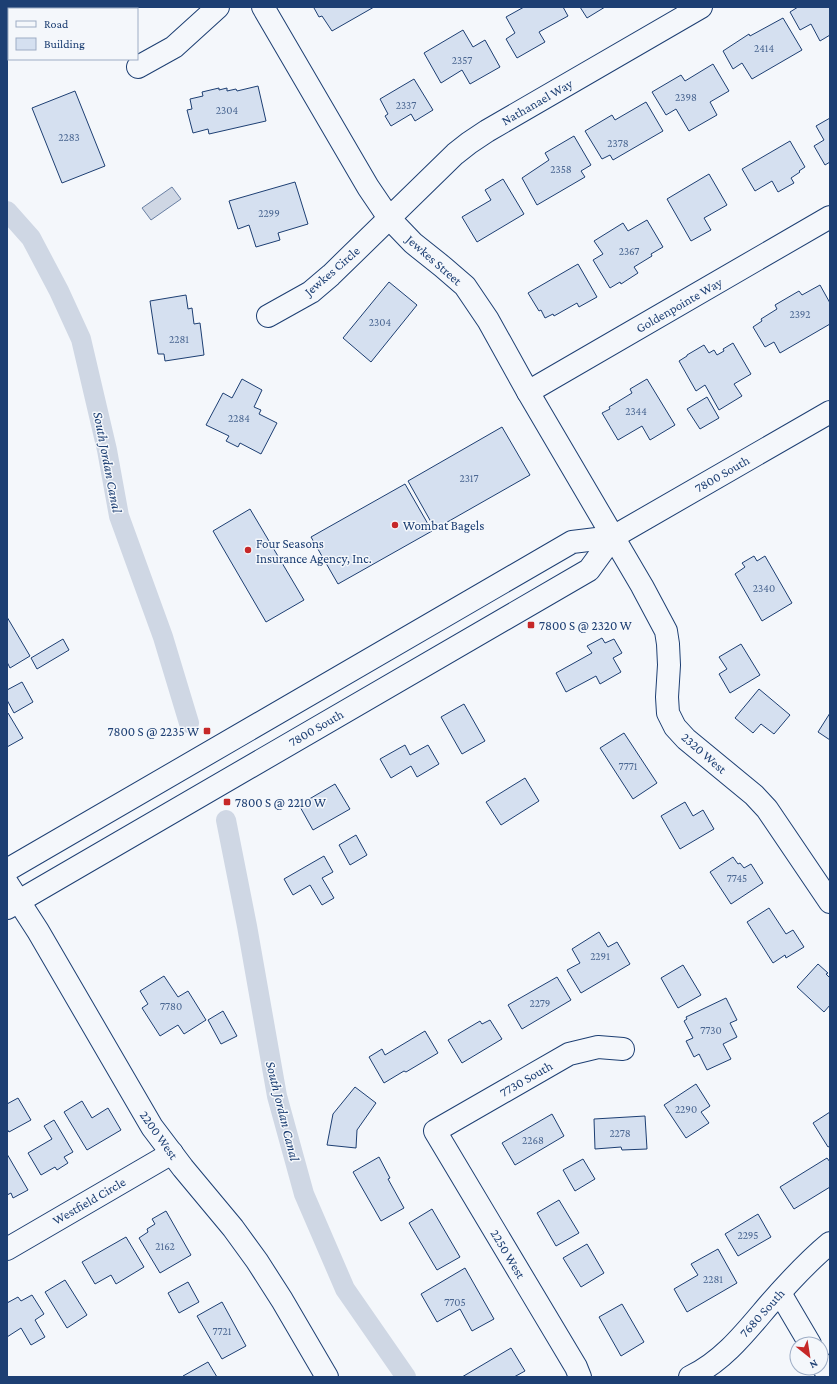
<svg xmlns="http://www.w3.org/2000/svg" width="837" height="1384" viewBox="0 0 837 1384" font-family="'Crimson Pro',serif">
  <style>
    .water { fill: #cfd7e4; stroke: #687fa3 }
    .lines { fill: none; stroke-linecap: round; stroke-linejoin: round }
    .canal { stroke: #cfd7e4; stroke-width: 20 }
    .building { fill: #d5e0f0; stroke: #1d3f73 }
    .minor-casing { stroke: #1d3f73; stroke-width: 24 }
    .major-casing { stroke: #1d3f73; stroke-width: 24 }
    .minor { stroke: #f4f7fb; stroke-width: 22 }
    .major { stroke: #f4f7fb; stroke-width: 22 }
    .poi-dot { fill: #c62828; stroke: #f4f7fb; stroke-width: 1.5 }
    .labels { text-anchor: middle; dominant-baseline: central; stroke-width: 3; stroke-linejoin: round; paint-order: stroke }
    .number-label { font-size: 11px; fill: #4b6792 }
    .street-label { font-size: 13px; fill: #1d3f73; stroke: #f4f7fb }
    .poi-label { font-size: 13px; fill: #1d3f73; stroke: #f4f7fb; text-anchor: start }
    .water-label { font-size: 14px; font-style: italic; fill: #1d3f73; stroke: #f4f7fb }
  </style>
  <rect width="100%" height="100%" fill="#f4f7fb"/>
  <polygon class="water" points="172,187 181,199 151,220 142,208"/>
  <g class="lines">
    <g class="canal">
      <polyline points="7,211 31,238 59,291 81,339 107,450 119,516 163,637 189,723"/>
      <polyline points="226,820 247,926 277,1096 304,1194 345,1289 406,1377"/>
    </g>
  </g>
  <g class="building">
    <polygon points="315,7 374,7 332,31 322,16 319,17 314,8"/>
    <polygon points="524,7 563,7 568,16 539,32 545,42 517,58 506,39 515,33 506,17"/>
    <polygon points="580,7 605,7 587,18"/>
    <polygon points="798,7 830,7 830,35 820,41 811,24 800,30 790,12"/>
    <polygon points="783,18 802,50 752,79 742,63 733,69 723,51 749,34 750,36"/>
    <polygon points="463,30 473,47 485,40 500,67 470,84 462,70 441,83 424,53"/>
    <polygon points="713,64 729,91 710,102 717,115 689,131 676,109 666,115 652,92 681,75 685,81"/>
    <polygon points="414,79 433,110 415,121 411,114 391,126 385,116 388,114 380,99"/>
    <polygon points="258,86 266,121 209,134 208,129 193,133 187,110 192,109 190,99 203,96 202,92 219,88 219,90 227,88 227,91 236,89 237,91"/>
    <polygon points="75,91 105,166 62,183 32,108"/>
    <polygon points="646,102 663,131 613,160 610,155 602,159 585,131 612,115 615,120"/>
    <polygon points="830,118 830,162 825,165 814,146 824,140 816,126"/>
    <polygon points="574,136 591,165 581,171 585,177 537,205 522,178 549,160 545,153"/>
    <polygon points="790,141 805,167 799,171 800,172 791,178 794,183 778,192 772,181 755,191 742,169"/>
    <polygon points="709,174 727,205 704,218 711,230 691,241 667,199"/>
    <polygon points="503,179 524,214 477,242 462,217 491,200 485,190"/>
    <polygon points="295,182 308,224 278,233 280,240 256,247 249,225 238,229 229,201"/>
    <polygon points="647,220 663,247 651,254 652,256 634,267 638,273 621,284 620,282 610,288 593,260 603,254 594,241 623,223 628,231"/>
    <polygon points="578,264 597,297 579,307 577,303 554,316 553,314 545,318 541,310 539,311 528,293"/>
    <polygon points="389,282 417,305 371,362 343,338"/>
    <polygon points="820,285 830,303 830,324 780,353 774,342 765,347 753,327 762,321 761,319 777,309 775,305 799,291 802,295"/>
    <polygon points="186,295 188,309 192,308 194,324 200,323 204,355 165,361 164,354 158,354 150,301"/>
    <polygon points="733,343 751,374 734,384 742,396 719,410 705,385 696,391 679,361 687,356 687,355 704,345 709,353 714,350 717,355 724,351 723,349"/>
    <polygon points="242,379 262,390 254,407 261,410 259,414 277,423 261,454 240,443 238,447 226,441 229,436 206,425 223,393 232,398"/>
    <polygon points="647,379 675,425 650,440 642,426 618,440 602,413 610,409 609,407 632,393 630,389"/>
    <polygon points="707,397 719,418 700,429 687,409"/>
    <polygon points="502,427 530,475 435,529 408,481"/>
    <polygon points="405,484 432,531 338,584 311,537"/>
    <polygon points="250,509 304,600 266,622 213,531"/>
    <polygon points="754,556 757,561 765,556 792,603 762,621 735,574 745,567 742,563"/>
    <polygon points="7,617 30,656 10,668 7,662"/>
    <polygon points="602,638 605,643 614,639 622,653 613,658 621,672 600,684 596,676 566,692 556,673 592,653 587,646"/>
    <polygon points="63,639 69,650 37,669 31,658"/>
    <polygon points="741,644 760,675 730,693 719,674 727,669 719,657"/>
    <polygon points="22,682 33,702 14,713 7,700 7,690"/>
    <polygon points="759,689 790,715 774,734 761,724 753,733 735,718"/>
    <polygon points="464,704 485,741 462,754 441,717"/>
    <polygon points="8,713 23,738 7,747 7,714"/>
    <polygon points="830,713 830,740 818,732"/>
    <polygon points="624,733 657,783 633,799 600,748"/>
    <polygon points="405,745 410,755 428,745 439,764 417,777 411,766 391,778 380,759"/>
    <polygon points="525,778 539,801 501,825 486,802"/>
    <polygon points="335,784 350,809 313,830 299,805"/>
    <polygon points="685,802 693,816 703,810 714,829 680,849 661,816"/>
    <polygon points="356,835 367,855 350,865 339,845"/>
    <polygon points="324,856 333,872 322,878 334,898 322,905 310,885 293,895 284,879"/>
    <polygon points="733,857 738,864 740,863 744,868 751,864 763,883 731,904 710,872"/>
    <polygon points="769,908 786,934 793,930 804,947 786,958 785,955 773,963 747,922"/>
    <polygon points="599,932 608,947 617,942 630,964 581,993 567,970 580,963 572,949"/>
    <polygon points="818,964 828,973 826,974 829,977 830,976 830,1005 824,1012 797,987"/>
    <polygon points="683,965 701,995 678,1008 661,978"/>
    <polygon points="164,976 178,997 188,991 206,1020 184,1034 178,1025 160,1036 142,1008 148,1004 140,991"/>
    <polygon points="557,977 571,1000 522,1029 508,1005"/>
    <polygon points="726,998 737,1020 730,1023 737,1037 723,1044 731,1059 707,1070 699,1054 694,1057 686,1041 693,1038 684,1021 687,1019 686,1017"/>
    <polygon points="223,1011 237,1036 221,1044 208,1020"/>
    <polygon points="490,1020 502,1039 462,1063 448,1040 480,1021 482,1024"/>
    <polygon points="425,1031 438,1053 406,1072 404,1071 384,1083 369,1057 382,1049 385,1055"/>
    <polygon points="696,1084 710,1106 701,1112 709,1123 686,1138 664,1105"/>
    <polygon points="355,1087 376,1103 357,1130 356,1148 327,1145 333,1114"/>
    <polygon points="18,1098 31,1120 9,1132 7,1129 7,1104"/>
    <polygon points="82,1101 92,1118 108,1108 121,1130 87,1150 64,1112"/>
    <polygon points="830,1112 830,1146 828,1147 813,1123"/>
    <polygon points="552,1114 564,1136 515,1165 502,1143"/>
    <polygon points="645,1116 647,1149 622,1150 621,1147 595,1149 594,1119"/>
    <polygon points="54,1120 73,1152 64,1157 68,1163 57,1170 55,1167 41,1175 28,1153 52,1139 44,1126"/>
    <polygon points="7,1154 28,1190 13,1198 11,1193 7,1195"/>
    <polygon points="379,1157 390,1178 388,1179 404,1208 381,1221 353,1172"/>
    <polygon points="827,1158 830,1162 830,1187 794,1209 780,1187"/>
    <polygon points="583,1159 595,1179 575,1191 563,1170"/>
    <polygon points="559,1200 579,1233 556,1246 537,1213"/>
    <polygon points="432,1209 460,1257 437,1270 409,1223"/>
    <polygon points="166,1211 191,1255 160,1273 139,1238 148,1232 147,1229 155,1224 152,1219"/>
    <polygon points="758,1214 771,1237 738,1256 725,1234"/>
    <polygon points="126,1237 144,1267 116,1284 111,1275 95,1284 82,1262"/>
    <polygon points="587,1244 604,1273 581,1287 563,1258"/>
    <polygon points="718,1249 737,1283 687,1312 674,1289 698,1275 691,1264"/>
    <polygon points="465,1268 494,1319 472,1331 460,1309 437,1322 421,1294"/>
    <polygon points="65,1280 87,1315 67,1328 45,1292"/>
    <polygon points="188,1282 199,1302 179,1313 168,1293"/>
    <polygon points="32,1295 44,1314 35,1320 45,1337 31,1345 21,1328 7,1337 7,1303 18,1297 21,1301"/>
    <polygon points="222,1302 246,1346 222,1359 197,1316"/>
    <polygon points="622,1304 644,1342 621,1356 599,1317"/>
    <polygon points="511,1348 525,1371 514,1377 462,1377"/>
    <polygon points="208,1362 217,1377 183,1377 183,1376"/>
  </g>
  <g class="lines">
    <defs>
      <g id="minor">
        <polyline points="263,7 368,187 389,218 413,243 443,267 465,286 488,320 528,392 642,586 666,631 668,644 669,665 667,697 668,713 675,727 686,739 754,795 767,809 830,902"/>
        <polyline points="138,67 174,47 218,7"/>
        <polyline points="268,316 311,292 331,275 455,154 469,143 487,131 701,7"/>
        <polyline points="528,392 830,217"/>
        <polyline points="7,883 38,931 152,1127 183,1168 233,1228 257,1261 282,1300 327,1377"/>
        <polyline points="7,1249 172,1153"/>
        <polyline points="780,1293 810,1344"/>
        <polyline points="821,1363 829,1377"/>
        <polyline points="580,1377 576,1367 435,1131 569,1054 598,1047 623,1049"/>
        <path d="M690,1377C722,1362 745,1333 767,1307C787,1284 807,1262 830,1243"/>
      </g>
      <g id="major">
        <polyline points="7,870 572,542 613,537 830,412"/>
        <polyline points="7,908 589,570 613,537"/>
      </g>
    </defs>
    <use href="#minor" class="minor-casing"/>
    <use href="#major" class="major-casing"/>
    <use href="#minor" class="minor"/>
    <use href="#major" class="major"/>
  </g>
  <g class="poi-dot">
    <circle cx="395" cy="525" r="4"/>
    <circle cx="248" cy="550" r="4"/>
    <rect x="527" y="621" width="8" height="8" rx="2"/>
    <rect x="203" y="727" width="8" height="8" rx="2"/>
    <rect x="223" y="798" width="8" height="8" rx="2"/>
  </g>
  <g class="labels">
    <g class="number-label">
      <text x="764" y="48">2414</text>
      <text x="462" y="60">2357</text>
      <text x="686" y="97">2398</text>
      <text x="406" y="105">2337</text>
      <text x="227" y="110">2304</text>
      <text x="69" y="137">2283</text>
      <text x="618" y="143">2378</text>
      <text x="561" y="169">2358</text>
      <text x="269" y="213">2299</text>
      <text x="629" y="251">2367</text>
      <text x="800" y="314">2392</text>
      <text x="380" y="322">2304</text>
      <text x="179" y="339">2281</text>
      <text x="636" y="411">2344</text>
      <text x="239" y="418">2284</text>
      <text x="469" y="478">2317</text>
      <text x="764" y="588">2340</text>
      <text x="628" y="766">7771</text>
      <text x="737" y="878">7745</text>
      <text x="600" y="956">2291</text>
      <text x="540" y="1003">2279</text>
      <text x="171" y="1006">7780</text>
      <text x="711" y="1030">7730</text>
      <text x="686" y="1109">2290</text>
      <text x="620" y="1133">2278</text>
      <text x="533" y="1140">2268</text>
      <text x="748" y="1235">2295</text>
      <text x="165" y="1246">2162</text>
      <text x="713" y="1279">2281</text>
      <text x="455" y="1302">7705</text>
      <text x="222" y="1331">7721</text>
    </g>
    <g class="street-label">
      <text transform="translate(537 102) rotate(-30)">Nathanael Way</text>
      <text transform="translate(434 260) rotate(41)">Jewkes Street</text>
      <text transform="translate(332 271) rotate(-41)">Jewkes Circle</text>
      <text transform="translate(679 305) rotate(-30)">Goldenpointe Way</text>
      <text transform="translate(722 474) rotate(-30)">7800 South</text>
      <text transform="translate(316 728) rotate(-30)">7800 South</text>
      <text transform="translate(704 753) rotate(41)">2320 West</text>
      <text transform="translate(526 1079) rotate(-30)">7730 South</text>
      <text transform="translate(159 1135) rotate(55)">2200 West</text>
      <text transform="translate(89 1201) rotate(-30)">Westfield Circle</text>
      <text transform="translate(508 1254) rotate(59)">2250 West</text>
      <text transform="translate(762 1313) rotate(-48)">7680 South</text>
    </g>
    <g class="poi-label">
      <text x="403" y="525">Wombat Bagels</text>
      <text x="256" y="543">Four Seasons<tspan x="256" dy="15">Insurance Agency, Inc.</tspan></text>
      <text x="539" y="625">7800 S @ 2320 W</text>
      <text x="199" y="731" text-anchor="end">7800 S @ 2235 W</text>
      <text x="235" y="802">7800 S @ 2210 W</text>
    </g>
    <g class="water-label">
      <text transform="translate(108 462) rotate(79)">South Jordan Canal</text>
      <text transform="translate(283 1111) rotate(76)">South Jordan Canal</text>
    </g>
  </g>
  <rect width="837" height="1384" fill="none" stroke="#1d3f73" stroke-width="16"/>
  <rect x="8" y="8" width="130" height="52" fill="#f4f7fb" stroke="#9eadc5"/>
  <rect x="16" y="21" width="20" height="6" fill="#f4f7fb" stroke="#9eadc5"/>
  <text x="44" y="28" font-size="12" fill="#1d3f73">Road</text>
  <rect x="16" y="38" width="20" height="12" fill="#d5e0f0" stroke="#9eadc5"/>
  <text x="44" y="48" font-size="12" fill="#1d3f73">Building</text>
  <g transform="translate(809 1356) rotate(150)"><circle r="19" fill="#f4f7fb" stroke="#9eadc5"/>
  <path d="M0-3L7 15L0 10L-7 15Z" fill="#c62828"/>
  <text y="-6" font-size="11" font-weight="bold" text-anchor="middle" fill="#1d3f73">N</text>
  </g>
</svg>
